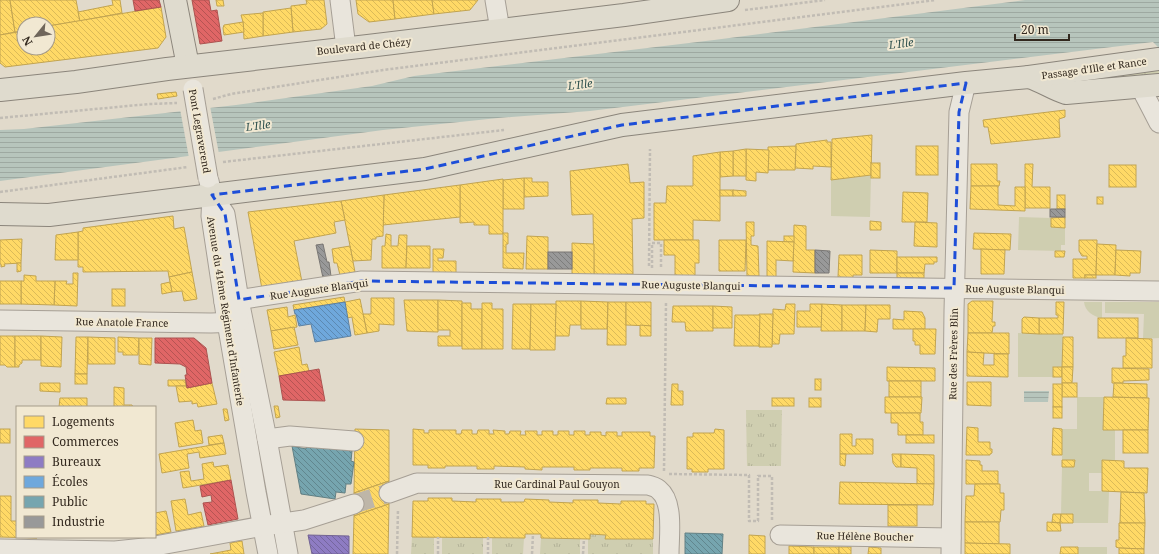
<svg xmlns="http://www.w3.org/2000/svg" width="1159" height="554" viewBox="0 0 1159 554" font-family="'Noto Serif',serif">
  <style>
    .grass { fill: url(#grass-tufts) }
    .garden { fill: #cfceb0 }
    .water { fill: url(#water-rules) }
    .pier { fill: #e1dacb }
    .homes { fill: url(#homes-back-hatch); stroke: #c2a450 }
    .shops { fill: url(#shops-back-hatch); stroke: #ac5350 }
    .offices { fill: url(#offices-back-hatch); stroke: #726392 }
    .schools { fill: url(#schools-back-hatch); stroke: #5d82a3 }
    .public { fill: url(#public-back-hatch); stroke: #628084 }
    .industry { fill: url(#industry-back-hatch); stroke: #7a7774 }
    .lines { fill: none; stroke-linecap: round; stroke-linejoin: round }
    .minor-tunnel { stroke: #beb6a8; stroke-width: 19; stroke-dasharray: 19 10; stroke-linecap: butt }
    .minor-casing { stroke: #a69f95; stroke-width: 21 }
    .major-casing { stroke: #8b857b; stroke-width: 24 }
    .path { stroke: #c1bcb4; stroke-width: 2.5; stroke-dasharray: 3 2; stroke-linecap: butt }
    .minor { stroke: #e9e5dc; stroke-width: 19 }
    .major { stroke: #dfdbce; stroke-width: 22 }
    .minor-bridge-casing { stroke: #a69f95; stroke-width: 21; stroke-linecap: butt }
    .minor-bridge { stroke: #e9e5dc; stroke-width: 19 }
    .marked { fill: none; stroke: #1d4ed8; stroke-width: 3; stroke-dasharray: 8 5; stroke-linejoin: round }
    .labels { text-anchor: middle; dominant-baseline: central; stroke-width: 4; stroke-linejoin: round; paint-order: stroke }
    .street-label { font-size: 10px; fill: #32281e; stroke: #f1e8d2 }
    .water-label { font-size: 11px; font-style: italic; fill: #2f514e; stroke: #f1e8d2 }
  </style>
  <defs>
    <pattern id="grass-tufts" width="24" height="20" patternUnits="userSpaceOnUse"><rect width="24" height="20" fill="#cfceb0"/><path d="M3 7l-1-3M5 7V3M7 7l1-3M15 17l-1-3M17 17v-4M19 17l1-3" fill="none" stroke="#b2b197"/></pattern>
    <pattern id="water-rules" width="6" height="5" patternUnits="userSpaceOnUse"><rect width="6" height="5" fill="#b7c5bc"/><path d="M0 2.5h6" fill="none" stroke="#9ea9a1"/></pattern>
    <pattern id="homes-back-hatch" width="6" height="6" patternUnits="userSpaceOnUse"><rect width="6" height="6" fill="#ffd966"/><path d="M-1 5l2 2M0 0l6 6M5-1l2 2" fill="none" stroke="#dbba58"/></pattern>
    <pattern id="shops-back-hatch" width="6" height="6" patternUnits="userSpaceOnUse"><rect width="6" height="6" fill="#e06666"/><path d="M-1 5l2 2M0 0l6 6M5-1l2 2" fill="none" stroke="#b65453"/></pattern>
    <pattern id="offices-back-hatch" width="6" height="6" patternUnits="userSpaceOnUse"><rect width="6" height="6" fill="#8e7cc3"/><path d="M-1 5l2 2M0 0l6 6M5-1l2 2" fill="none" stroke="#75669e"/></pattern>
    <pattern id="schools-back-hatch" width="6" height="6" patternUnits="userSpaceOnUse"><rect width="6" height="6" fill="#6fa8dc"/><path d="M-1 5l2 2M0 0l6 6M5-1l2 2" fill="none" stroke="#5c89b2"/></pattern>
    <pattern id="public-back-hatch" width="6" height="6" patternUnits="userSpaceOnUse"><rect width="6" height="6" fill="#76a5af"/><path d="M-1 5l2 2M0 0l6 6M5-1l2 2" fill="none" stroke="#61868e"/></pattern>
    <pattern id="industry-back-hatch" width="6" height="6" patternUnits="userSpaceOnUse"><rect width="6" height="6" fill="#999"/><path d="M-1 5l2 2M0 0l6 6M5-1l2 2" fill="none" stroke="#7d7d7c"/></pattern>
  </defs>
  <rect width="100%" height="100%" fill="#e1dacb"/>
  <g class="grass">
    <polygon points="1159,70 1159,79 1090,84 1090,77"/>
    <polygon points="746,410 782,410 781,466 747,466"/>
    <polygon points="590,534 606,535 606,539 653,539 653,554 588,554 588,539"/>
    <polygon points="412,537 434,537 434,554 411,554"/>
    <rect x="442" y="537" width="41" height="17"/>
    <polygon points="492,537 524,538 523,554 492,554"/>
    <polygon points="541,538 580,539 580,554 540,554"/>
  </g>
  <g class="garden">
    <polygon points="871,175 870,217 831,216 831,180"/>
    <polygon points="1019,217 1051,218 1051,227 1065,228 1065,245 1061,245 1061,251 1018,250"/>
    <path d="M1084,302H1102V318C1093,317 1085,311 1084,302Z"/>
    <polygon points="1105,302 1159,302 1159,338 1143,339 1144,314 1105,313"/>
    <polygon points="1018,333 1063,334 1062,367 1053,367 1053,377 1018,377"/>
    <polygon points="1077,397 1104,397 1103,430 1115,430 1115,460 1102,460 1102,473 1089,473 1089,491 1109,491 1108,523 1073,523 1073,514 1061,514 1062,467 1074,467 1075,460 1062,460 1062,429 1077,429"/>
    <rect x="1078" y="547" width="29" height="7"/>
  </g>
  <g class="water">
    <polygon points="1025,0 1159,0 1159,48 1153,42 590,111 498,118 383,130 0,181 0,130 24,129 236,105 372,86 414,76 714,40"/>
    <polygon points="1024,391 1049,391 1048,402 1024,402"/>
  </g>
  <polygon class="pier" points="210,106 219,154 189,158 180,109"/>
  <g class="homes">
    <polygon points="0,0 10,0 15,32 0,35"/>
    <polygon points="10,0 76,0 80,21 48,26 48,24 24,24 24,31 15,32"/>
    <polygon points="112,0 120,0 122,13 80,21 78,12 113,5"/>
    <polygon points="216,0 223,0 224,6 217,6"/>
    <polygon points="306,0 324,0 327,24 321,29 293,32 291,6 307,4"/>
    <polygon points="356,0 393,0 395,19 369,22 358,14"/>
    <polygon points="393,0 432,0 434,14 395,19"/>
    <polygon points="432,0 478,0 470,10 434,14"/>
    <polygon points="161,7 166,37 158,48 5,67 0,63 0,35 24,31 24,48 48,48 48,26"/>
    <polygon points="291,8 293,32 263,36 263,12"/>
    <polygon points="263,13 263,36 244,39 243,22 241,15"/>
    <polygon points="243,22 244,32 224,35 223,28 224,25"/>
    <polygon points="176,92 177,96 158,99 157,94"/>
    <polygon points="1065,110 1065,117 1059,119 1060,137 991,144 988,127 984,127 983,120"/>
    <polygon points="872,135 871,175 831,180 832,139"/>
    <polygon points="827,140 827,142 831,142 831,167 813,166 813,169 795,168 796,144"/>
    <polygon points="796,146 795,170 768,170 768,147"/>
    <rect x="916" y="146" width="22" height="29"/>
    <polygon points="746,149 769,150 768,173 756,172 756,181 746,180"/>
    <polygon points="746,149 746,176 733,176 733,151"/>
    <polygon points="733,151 733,176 720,177 720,152"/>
    <polygon points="720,152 720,221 693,220 693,240 654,240 654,203 666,203 667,186 693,186 693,156"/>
    <rect x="871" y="163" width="9" height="15"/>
    <polygon points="628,164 630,183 644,182 644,218 632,219 633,274 594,275 593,214 572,215 570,171"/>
    <polygon points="971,164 997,164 997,181 1000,181 999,186 971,186"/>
    <polygon points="1025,164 1033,164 1032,187 1050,187 1050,208 1025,208"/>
    <rect x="1109" y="165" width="27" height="22"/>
    <polygon points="524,178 532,178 532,182 548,182 548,196 524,197"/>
    <polygon points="524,178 524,209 503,209 503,180"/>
    <polygon points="503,179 503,234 489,234 489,225 474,225 474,222 460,223 460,185"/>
    <polygon points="460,185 460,217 383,225 384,195"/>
    <polygon points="971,186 998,186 998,205 1015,206 1015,187 1025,187 1025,211 970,209"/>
    <rect x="720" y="190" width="13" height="6"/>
    <polygon points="733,190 746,191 746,196 733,196"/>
    <polygon points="903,192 928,193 927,222 902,222"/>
    <polygon points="384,195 383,236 376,237 376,239 372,239 371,260 353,261 341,201"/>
    <rect x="1057" y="195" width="8" height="14"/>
    <rect x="1097" y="197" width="6" height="7"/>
    <polygon points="341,201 345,220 334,222 336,233 294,241 302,282 262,289 248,212"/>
    <polygon points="173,216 174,229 184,227 192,272 169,277 168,271 83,272 83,267 78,267 78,232 83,231 83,228"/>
    <polygon points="1065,217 1065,228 1051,227 1051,218"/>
    <polygon points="870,221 881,222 881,230 870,230"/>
    <polygon points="746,222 754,222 754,236 751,236 751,245 758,246 759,276 747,276"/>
    <polygon points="915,222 937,223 937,247 914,246"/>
    <polygon points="794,225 806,226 806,250 815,250 815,273 793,272"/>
    <polygon points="78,232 78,260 55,260 56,235"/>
    <polygon points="503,233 508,233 508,244 506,244 506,253 524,253 523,269 503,268"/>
    <polygon points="974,233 1011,234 1010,250 973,249"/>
    <polygon points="386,234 391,235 391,246 398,246 399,235 407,235 406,268 382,268 382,246 385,246"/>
    <polygon points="527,236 548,237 548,269 526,269"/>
    <rect x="784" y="236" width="10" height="6"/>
    <polygon points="22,239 21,263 4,264 5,266 1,267 1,264 0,264 0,240"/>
    <polygon points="664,240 699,240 699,263 695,263 695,276 675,276 675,255 664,255"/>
    <polygon points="719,240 746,240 745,271 719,271"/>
    <polygon points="1079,240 1097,240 1096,275 1085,275 1085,278 1073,278 1073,259 1087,259 1087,256 1082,256 1079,251"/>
    <polygon points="767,241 794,242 793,261 776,260 776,277 767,277"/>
    <polygon points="572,243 594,244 594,275 572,274"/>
    <polygon points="1097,244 1116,245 1115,275 1096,275"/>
    <polygon points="350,246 355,272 340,275 337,263 334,263 332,249"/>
    <polygon points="407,246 430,246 430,268 406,268"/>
    <polygon points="433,249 444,249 443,258 438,258 438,261 456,261 456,273 433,273"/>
    <polygon points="981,249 1005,250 1004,274 981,274"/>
    <polygon points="870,250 897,251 897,273 870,273"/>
    <polygon points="1116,250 1141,251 1140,273 1130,273 1130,276 1115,275"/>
    <polygon points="1055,251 1065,251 1064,257 1055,257"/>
    <polygon points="839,255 862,255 862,275 853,275 853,278 838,277"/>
    <polygon points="897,257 937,257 937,262 934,262 934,264 925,264 924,273 897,273"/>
    <polygon points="17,263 21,263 21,271 17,272"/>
    <polygon points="192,272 197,299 184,301 182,291 172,292 169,277"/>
    <polygon points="73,273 78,273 77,306 54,305 55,281 67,281 66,284 73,284"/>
    <rect x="897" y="273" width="27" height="5"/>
    <polygon points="24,275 36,276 36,281 55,281 54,305 21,304 21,281 24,281"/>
    <rect x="1085" y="275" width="11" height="3"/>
    <rect x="0" y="281" width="21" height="23"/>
    <polygon points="170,282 172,292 162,294 161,284"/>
    <rect x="112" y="289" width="13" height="17"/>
    <polygon points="344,297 345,302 294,310 293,305"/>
    <polygon points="371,298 394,298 394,325 379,324 379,331 367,333 363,314 371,314"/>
    <polygon points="360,299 367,333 355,335 352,317 347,318 345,302"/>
    <polygon points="404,300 438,300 438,332 407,331"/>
    <polygon points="438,300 462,301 462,346 438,346 438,336 450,336 450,330 438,330"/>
    <polygon points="556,301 581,301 581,325 570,325 569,336 555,336"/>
    <polygon points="581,301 608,302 607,329 581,329"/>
    <polygon points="972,301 993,301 992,322 995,322 995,326 993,326 992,333 968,333 968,304"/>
    <polygon points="608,302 626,302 626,345 607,345"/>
    <polygon points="626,302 651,302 651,326 626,325"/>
    <polygon points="1056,302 1064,302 1063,334 1039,334 1039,318 1058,318 1058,315 1056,315"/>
    <polygon points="462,303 471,303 471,309 482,309 482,349 462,349"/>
    <polygon points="482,303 492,303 492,309 503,309 503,349 482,349"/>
    <polygon points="513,304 531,304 530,349 512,349"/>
    <polygon points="531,304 556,304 555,350 530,350"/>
    <polygon points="786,304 795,304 794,334 780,334 779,344 772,344 773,309 785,310"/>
    <polygon points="810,304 822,304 822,327 797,327 797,311 810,311"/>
    <polygon points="822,304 842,305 842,331 821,331"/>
    <polygon points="842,305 866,305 865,331 842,331"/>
    <polygon points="866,305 890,305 890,319 878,319 877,332 865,331"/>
    <polygon points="673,306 713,306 713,331 686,331 685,322 672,322"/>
    <polygon points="713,306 732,307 732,328 713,328"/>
    <polygon points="287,307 288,317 295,315 297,327 271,331 267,310"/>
    <polygon points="904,311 922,312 925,318 925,329 893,329 893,319 904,320"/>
    <polygon points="759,314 773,314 772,347 759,347"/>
    <polygon points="735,315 760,315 759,346 734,346"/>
    <polygon points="1024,317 1039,318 1039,334 1022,333 1022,319"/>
    <rect x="1098" y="318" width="40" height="20"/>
    <polygon points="640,325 651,326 651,336 640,336"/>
    <polygon points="294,327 298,345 274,349 271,331"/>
    <polygon points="913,329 936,329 935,354 920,354 920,345 915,345 915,341 913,341"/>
    <polygon points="968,333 1009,333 1009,354 984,353 967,352"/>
    <polygon points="0,336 15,336 15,367 7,367 5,365 0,365"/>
    <polygon points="15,336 41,336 41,360 22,360 22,363 19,365 19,367 15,367"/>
    <polygon points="41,336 62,337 61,367 41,366"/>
    <polygon points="76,337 88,337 87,374 75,374"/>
    <polygon points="88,337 115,338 115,364 88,364"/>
    <polygon points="118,337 139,338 138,355 123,355 123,352 118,352"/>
    <polygon points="1063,337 1073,337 1073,367 1062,367"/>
    <polygon points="139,338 152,338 151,365 139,364"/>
    <polygon points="1126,338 1152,339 1152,368 1123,368 1123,356 1126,356"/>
    <polygon points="299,347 302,365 307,364 309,371 279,376 274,352"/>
    <polygon points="967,352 984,353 983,365 994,365 994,354 1008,354 1008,377 967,376"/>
    <polygon points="887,367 935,368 935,381 887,381"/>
    <rect x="1053" y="367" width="9" height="10"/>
    <polygon points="1062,367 1073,367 1072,383 1062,383"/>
    <polygon points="1112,368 1149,369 1149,380 1123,381 1123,383 1112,383"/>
    <rect x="75" y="374" width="12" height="10"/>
    <rect x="815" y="379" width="6" height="11"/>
    <polygon points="168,380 185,380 186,386 168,386"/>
    <rect x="889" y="381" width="32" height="16"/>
    <polygon points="967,382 991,382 991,406 967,405"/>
    <polygon points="40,383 60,383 60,392 40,391"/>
    <polygon points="212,383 217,404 198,407 197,403 192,404 192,401 179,402 176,386 186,386 187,388"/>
    <rect x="1062" y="383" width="15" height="14"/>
    <polygon points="1114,383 1147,384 1147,398 1113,397"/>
    <polygon points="672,384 678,384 678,391 683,391 683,405 671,405"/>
    <rect x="1053" y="384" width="9" height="23"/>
    <polygon points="114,387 124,388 124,405 132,405 133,407 114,407"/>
    <polygon points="885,397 922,397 921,413 885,413"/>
    <polygon points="1104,397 1149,398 1148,430 1103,430"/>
    <polygon points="60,398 87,398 87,407 59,407"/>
    <polygon points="607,398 626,398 626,404 606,404"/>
    <rect x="772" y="398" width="22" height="8"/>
    <rect x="809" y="398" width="12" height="9"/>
    <polygon points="274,406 278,406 280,417 276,418"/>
    <rect x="1053" y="407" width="9" height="11"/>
    <polygon points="223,409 227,409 229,420 225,421"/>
    <polygon points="891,413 920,413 920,422 923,422 923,435 898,435 898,423 891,423"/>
    <polygon points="193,420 195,431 201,430 203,443 179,447 175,423"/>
    <polygon points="967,427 978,428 978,442 990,442 990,449 992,449 992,453 990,454 990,455 966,455"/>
    <polygon points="1053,428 1062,429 1062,455 1052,455"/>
    <rect x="0" y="429" width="10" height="14"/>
    <polygon points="355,429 389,430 389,481 354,493"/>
    <polygon points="413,429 424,430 424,433 429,433 429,430 456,430 456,434 461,434 462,430 472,430 472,434 477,434 478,430 489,430 489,434 494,434 493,430 505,431 505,434 509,434 510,431 521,431 520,435 526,435 525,431 537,431 537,435 542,435 542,431 553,431 553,435 558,435 558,431 569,431 569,435 574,435 574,431 585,431 585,435 590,435 590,432 601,432 601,435 606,436 606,432 617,432 617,436 622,436 622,432 650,432 650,436 655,436 654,468 639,468 639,471 622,471 622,468 590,468 590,470 574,470 574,467 542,467 542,470 525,469 525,467 494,466 494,469 477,469 477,466 445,466 445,468 428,468 428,465 413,465"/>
    <polygon points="715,429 724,430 724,469 708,469 708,472 692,472 692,469 687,469 687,437 693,437 693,433 714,433"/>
    <rect x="1123" y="430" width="25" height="23"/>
    <polygon points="840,434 852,434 852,446 856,446 856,439 873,439 873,454 840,454"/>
    <polygon points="222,435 224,443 209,445 208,437"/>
    <rect x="906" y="435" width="28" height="8"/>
    <polygon points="224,443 226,454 200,458 199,452 187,454 189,468 162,473 159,454"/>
    <polygon points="840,454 846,454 845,466 840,465"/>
    <polygon points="892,454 901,454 901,467 896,467 893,463"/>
    <polygon points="901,454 934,455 934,484 917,484 917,468 901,467"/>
    <polygon points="966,460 980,461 980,465 982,465 982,471 998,471 998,484 966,484"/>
    <polygon points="1062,460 1075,460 1074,467 1062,467"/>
    <polygon points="1102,460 1124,461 1124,468 1148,468 1147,493 1102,491"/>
    <polygon points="213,462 214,467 228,465 231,480 183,488 180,472 189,471 191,481 204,479 202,464"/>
    <polygon points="389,481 389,504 354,516 354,493"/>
    <polygon points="840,482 934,484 933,505 839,504"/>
    <polygon points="975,484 1000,484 1000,493 1004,493 1004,510 1001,510 1000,522 965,522 966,496 974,496"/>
    <polygon points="1121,492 1144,493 1145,523 1120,523"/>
    <polygon points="0,496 11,496 11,521 17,521 17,537 37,538 0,537"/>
    <polygon points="428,498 452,498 452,501 476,502 476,499 501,499 501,502 524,502 525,499 549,500 549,502 573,503 573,500 598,500 598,503 621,504 621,501 646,501 646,504 654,504 653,539 605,539 606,535 590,534 590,539 541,538 541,534 525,534 525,538 524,538 412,537 413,501 428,501"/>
    <polygon points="185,499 188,515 201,512 204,526 176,531 171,501"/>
    <polygon points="389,504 388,554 353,554 354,516"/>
    <rect x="888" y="505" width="29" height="21"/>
    <polygon points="166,511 171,532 155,535 155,513"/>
    <polygon points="1053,514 1061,514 1060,523 1052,522"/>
    <polygon points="1061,514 1073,514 1073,523 1060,523"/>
    <polygon points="965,522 999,522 999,544 965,543"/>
    <polygon points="1047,522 1060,523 1061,531 1047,531"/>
    <polygon points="1119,523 1145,523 1144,549 1119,548 1116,547 1116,540 1119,540"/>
    <polygon points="749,535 765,536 765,554 749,554"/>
    <polygon points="242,541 244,554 210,554 231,550 230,543"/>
    <polygon points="965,543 1010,544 1010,554 965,554"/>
    <polygon points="789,546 814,547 814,554 789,554"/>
    <rect x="814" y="547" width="25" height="7"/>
    <rect x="839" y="547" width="12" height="7"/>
    <polygon points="869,547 881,548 881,554 868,554"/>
    <polygon points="1061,547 1078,547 1078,554 1060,554"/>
    <polygon points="1119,548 1144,549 1144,554 1119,554"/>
  </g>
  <g class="shops">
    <polygon points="133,0 159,0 161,7 135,11"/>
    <polygon points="192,0 209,0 211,11 217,10 222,41 200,44"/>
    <polygon points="155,338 194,338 206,348 212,383 187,388 185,375 187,375 186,367 180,364 155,363"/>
    <polygon points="319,369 325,401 283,400 279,376"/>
    <polygon points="231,480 238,519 208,525 203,503 212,502 211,495 202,497 200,486"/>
  </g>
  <polygon class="offices" points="308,535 349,536 349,554 312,554"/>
  <polygon class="schools" points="345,302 351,336 315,342 311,324 299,326 296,314 295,314 294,310"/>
  <g class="public">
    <polygon points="307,444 352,451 351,461 354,462 351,484 346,484 345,493 336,492 335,499 301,494 292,446 306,449"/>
    <polygon points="685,533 723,534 722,554 685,554"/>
  </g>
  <g class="industry">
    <rect x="1050" y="209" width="15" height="8"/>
    <polygon points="323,244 327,262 329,262 331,276 323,278 316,245"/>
    <polygon points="815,250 830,251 829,273 815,273"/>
    <rect x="548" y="252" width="24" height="17"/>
  </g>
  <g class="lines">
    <polyline class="minor-tunnel" points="354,504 389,493"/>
    <defs>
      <g id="minor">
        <polyline points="340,0 346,48"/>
        <polyline points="495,0 500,30"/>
        <polyline points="1143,87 1144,94 1159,123"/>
        <polyline points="209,181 212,195 211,216 227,322 256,492 268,554"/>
        <polyline points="212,195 225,214 239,300 267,439 288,554"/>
        <polyline points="224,302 362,281 1159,291"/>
        <polyline points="0,320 211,323 239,322"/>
        <polyline points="267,439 290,436 354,441"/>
        <path d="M389,493L417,483L648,485C651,486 657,487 659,490C674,502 669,536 669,554"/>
        <polyline points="780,535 951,538"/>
        <polyline points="0,549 115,551 144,548 263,526 304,520 354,504"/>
        <polyline points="951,554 954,311 959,112 966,83"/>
      </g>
      <g id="major">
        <polyline points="175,0 188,66"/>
        <path d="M1029,77C1042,81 1053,89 1066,93L1159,85"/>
        <polyline points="0,90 76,82 167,69 368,46 624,15 728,0"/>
        <polyline points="0,214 49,215 425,169 622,125 966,83 1029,77 1159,59"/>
      </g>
    </defs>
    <use href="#minor" class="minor-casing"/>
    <use href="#major" class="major-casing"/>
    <g class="path">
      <polyline points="745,10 825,0"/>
      <polyline points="213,99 231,94 383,70 936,0"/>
      <polyline points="0,118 149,104 177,103"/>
      <polyline points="223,162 504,130"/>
      <polyline points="0,192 188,167"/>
      <polyline points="649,266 650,149"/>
      <polyline points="652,268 652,243 661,243 661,267"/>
      <polyline points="664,471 666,302"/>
      <polyline points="669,474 749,475 749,521 758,521 758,476 772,476 772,520"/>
      <polyline points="488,537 488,554"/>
      <polyline points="397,554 398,509"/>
      <polyline points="438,554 438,537"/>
      <polyline points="532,554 533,534"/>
      <polyline points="583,554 584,539"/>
    </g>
    <use href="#minor" class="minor"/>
    <use href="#major" class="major"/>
    <defs>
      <polyline id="minor-bridge" points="193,89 208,178"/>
    </defs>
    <use href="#minor-bridge" class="minor-bridge-casing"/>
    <use href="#minor-bridge" class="minor-bridge"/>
  </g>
  <path class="marked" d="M966,83L959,112L954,288L362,281L239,300L225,214L212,195L425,169L622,125Z"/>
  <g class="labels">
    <g class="street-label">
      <text transform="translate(364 46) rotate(-6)">Boulevard de Chézy</text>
      <text transform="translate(1094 68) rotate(-8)">Passage d'Ille et Rance</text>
      <text transform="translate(200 131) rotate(80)">Pont Legraverend</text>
      <text transform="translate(691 285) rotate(1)">Rue Auguste Blanqui</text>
      <text transform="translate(319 289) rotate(-8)">Rue Auguste Blanqui</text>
      <text transform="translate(1015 289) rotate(1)">Rue Auguste Blanqui</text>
      <text transform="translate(226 311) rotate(81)">Avenue du 41ème Régiment d'Infanterie</text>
      <text transform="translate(122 322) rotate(1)">Rue Anatole France</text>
      <text transform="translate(953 354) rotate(-89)">Rue des Frères Blin</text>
      <text x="557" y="484">Rue Cardinal Paul Gouyon</text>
      <text transform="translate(865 536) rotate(1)">Rue Hélène Boucher</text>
    </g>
    <g class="water-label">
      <text transform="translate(901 43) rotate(-7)">L'Ille</text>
      <text transform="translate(580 84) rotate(-7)">L'Ille</text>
      <text transform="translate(258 125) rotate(-7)">L'Ille</text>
    </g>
  </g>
  <rect x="16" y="406" width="140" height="132" fill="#f1e8d2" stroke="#a59b8a"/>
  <rect x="24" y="416" width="20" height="12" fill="#ffd966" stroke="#a59b8a"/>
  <text x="52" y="426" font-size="12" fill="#32281e">Logements</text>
  <rect x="24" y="436" width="20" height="12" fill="#e06666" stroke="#a59b8a"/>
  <text x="52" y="446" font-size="12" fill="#32281e">Commerces</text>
  <rect x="24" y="456" width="20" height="12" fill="#8e7cc3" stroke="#a59b8a"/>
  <text x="52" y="466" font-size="12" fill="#32281e">Bureaux</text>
  <rect x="24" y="476" width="20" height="12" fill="#6fa8dc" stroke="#a59b8a"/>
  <text x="52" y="486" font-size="12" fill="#32281e">Écoles</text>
  <rect x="24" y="496" width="20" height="12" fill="#76a5af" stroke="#a59b8a"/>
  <text x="52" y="506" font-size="12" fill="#32281e">Public</text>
  <rect x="24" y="516" width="20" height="12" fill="#999999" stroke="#a59b8a"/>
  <text x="52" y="526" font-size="12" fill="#32281e">Industrie</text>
  <g transform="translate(36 36) rotate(240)"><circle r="19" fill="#f1e8d2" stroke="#a59b8a"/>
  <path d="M0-3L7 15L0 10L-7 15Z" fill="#6f665b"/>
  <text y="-6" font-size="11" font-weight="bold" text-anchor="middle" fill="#32281e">N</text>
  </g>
  <path d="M1015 34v6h54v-6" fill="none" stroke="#32281e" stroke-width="2"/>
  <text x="1021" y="34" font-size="12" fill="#32281e" stroke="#f1e8d2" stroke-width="3" paint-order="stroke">20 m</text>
</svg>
